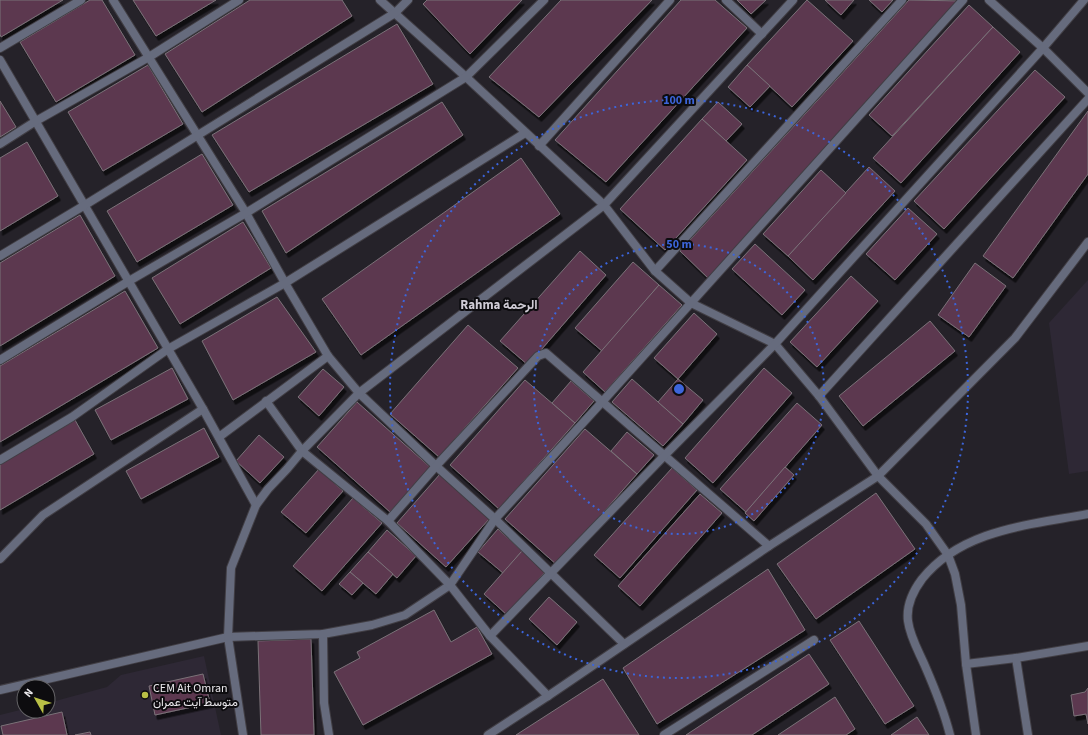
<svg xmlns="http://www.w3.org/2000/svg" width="1088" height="735" viewBox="0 0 1088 735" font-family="'Source Sans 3',Vazirmatn,sans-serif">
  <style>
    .built { fill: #2e2835 }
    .building { fill: #5b3750; stroke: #7b7278; filter: url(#shadow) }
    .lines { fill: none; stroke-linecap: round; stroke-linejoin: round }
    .street-casing { stroke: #413e44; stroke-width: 10 }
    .street { stroke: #666b7d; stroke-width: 8 }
    .ring { fill: none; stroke: #3c65db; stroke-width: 2; stroke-dasharray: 2 4 }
    .poi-dot { fill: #b9c046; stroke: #0d0c0f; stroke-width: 1.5 }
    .labels { text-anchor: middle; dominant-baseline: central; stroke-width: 4; stroke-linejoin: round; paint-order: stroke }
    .poi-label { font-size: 12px; fill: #eae8ec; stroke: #0d0c0f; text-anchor: start }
    .neighbourhood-label { font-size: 13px; font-weight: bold; fill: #d0ccd6; stroke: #0d0c0f }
    .centre { fill: #3c65db; stroke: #0d0c0f; stroke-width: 2 }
    .ring-label { font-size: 12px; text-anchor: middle; font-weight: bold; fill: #3c65db; stroke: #0d0c0f; stroke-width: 4; stroke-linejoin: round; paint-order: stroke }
  </style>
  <defs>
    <filter id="shadow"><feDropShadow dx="2.5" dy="4.5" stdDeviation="0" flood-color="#0009"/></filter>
  </defs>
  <rect width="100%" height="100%" fill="#252229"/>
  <g class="built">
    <polygon points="1088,280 1088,471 1069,474 1049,323"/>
    <polygon points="204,656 221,735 0,735 0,715 24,709 24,711 48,711 48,703 107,687 121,675"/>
  </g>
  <g class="building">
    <polygon points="0,0 63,0 1,37 0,34"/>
    <polygon points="90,0 102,0 135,55 56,102 20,42"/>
    <polygon points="133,0 216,0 156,36"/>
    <polygon points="250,0 342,0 352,16 202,112 165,54"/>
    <polygon points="427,0 522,0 470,54 423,4"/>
    <polygon points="561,0 652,0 539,117 489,77"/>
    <polygon points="681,0 715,0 747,28 606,182 555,140"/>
    <polygon points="737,0 766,0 751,14"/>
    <polygon points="807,0 853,41 792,107 747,65"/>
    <polygon points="825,0 854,0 841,15"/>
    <polygon points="869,0 893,0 882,12"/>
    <polygon points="909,0 961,1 708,278 680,251"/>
    <polygon points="969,5 993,27 892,136 869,115"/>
    <polygon points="397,24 433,84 249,192 212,135"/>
    <polygon points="993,27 1020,52 901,183 873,158"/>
    <polygon points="148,65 183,124 103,171 68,112"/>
    <polygon points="747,65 770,86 750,107 728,87"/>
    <polygon points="1035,70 1065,97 944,229 914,201"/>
    <polygon points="0,101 16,127 0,137"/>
    <polygon points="442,102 463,135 286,253 262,211"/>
    <polygon points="718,102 742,124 726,141 702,119"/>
    <polygon points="1088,111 1088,174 1013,278 983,256"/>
    <polygon points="702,119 747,160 665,250 620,209"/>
    <polygon points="27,142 58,196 0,231 0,158"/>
    <polygon points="202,154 233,205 137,262 107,211"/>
    <polygon points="521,158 560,214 361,355 322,299"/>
    <polygon points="869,167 895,191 813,280 788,256"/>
    <polygon points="821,170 846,193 788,256 763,234"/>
    <polygon points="908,208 937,234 895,280 866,254"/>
    <polygon points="80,215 115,276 0,346 0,263"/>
    <polygon points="243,222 271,268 180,324 152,278"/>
    <polygon points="755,244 805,290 782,315 732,269"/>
    <polygon points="580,251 606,275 528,365 500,341"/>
    <polygon points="633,262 659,285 602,351 575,328"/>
    <polygon points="975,263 1006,286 969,337 938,315"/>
    <polygon points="851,276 878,301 817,367 790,342"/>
    <polygon points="659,285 682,305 605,392 583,372"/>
    <polygon points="125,291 158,348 0,442 0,366"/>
    <polygon points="277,297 316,352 233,400 202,341"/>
    <polygon points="694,313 717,334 678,379 654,358"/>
    <polygon points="930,321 955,351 863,426 839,396"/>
    <polygon points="468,325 518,368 439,457 390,414"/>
    <polygon points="172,368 188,399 111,440 95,410"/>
    <polygon points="764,368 792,393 713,483 685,458"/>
    <polygon points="323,369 344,387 319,416 298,397"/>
    <polygon points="632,379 683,424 663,446 612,402"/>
    <polygon points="678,379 703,400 683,424 658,402"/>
    <polygon points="525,380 575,423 499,509 450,465"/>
    <polygon points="571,381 594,401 575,423 552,403"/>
    <polygon points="357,402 430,467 390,512 317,447"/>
    <polygon points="797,403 822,425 746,512 720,489"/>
    <polygon points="75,420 94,454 0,510 0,464"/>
    <polygon points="204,428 219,457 141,499 126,471"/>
    <polygon points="585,429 637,474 557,565 505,519"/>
    <polygon points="627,432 654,455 637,474 611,451"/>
    <polygon points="259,435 284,457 260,483 236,461"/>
    <polygon points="785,467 794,475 754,521 745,513"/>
    <polygon points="672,468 697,490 620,578 594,555"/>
    <polygon points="319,469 343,491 306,533 281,512"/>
    <polygon points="440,474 490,518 446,567 397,523"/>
    <polygon points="876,493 915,549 816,619 777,564"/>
    <polygon points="700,494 722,513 640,606 618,586"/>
    <polygon points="353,498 382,523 322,591 293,566"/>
    <polygon points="498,529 522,551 503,573 478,552"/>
    <polygon points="387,530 416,556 397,578 368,552"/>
    <polygon points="522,551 546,571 507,615 484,594"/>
    <polygon points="368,552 393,574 376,594 350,572"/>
    <polygon points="768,569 805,630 657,724 623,668"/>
    <polygon points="350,572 363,583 352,595 339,584"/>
    <polygon points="549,597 577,622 557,645 529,619"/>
    <polygon points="434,610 451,642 477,627 492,654 363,725 334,672 360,658 357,652"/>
    <polygon points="859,621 914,706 885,724 830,640"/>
    <polygon points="311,639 314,735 261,735 258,641"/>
    <polygon points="809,654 829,684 752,735 686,735"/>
    <polygon points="203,674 210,703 155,715 149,686"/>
    <polygon points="603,679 639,735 516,735"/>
    <polygon points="1088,688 1088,724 1086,714 1074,716 1071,695 1085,692"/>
    <polygon points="835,697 855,729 846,735 778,735"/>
    <polygon points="62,712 67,735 3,735 1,726"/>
    <polygon points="917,717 929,735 891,735"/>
    <polygon points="90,732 91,735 75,735"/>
  </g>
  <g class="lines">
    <defs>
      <g id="street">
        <polyline points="113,0 246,213 285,283 328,356 359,393 436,466 495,519 624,644"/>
        <polyline points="380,0 466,77 604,205 655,271 691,303 775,344 819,396 878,476 926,524 948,555 955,574 961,605 966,664 976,735"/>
        <polyline points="726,0 762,34"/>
        <polyline points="989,0 1043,48 1088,93"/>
        <polyline points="0,48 81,0"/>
        <polyline points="0,60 203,409 256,505"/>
        <polyline points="0,144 36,121 149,57 239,0"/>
        <polyline points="539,146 670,0"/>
        <polyline points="0,256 85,205 395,13 408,0"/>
        <polyline points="655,271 902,0"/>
        <polyline points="0,360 129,281 246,213 466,77 544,0"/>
        <polyline points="819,396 1088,99"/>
        <polyline points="266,401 302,451 359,393 604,205 793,0"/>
        <polyline points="219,437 328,356"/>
        <polyline points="0,460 72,417 168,349 285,283 525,133"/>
        <polyline points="388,521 436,466 538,356 546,353 769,546"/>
        <polyline points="0,559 43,515 203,409"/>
        <polyline points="323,634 324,703 329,735"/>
        <polyline points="490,636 664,456 775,344 1043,48 1084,0"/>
        <polyline points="966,664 1016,658"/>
        <polyline points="0,690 228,637 323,634 372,625 405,615 450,585 490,636 548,696"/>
        <polyline points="243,735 228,637 231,568 256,505 268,489 287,469 302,451 388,521 450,585 495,519 602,402 963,0"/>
        <polyline points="488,735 548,696 769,546 878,476 1015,338 1088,242"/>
        <polyline points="664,735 814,640"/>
        <path d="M950,735C944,711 935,689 925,666C919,652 910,637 908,621C906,605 913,591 922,579C962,529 1030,525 1088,514"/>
        <polyline points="1028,735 1016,658 1088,646"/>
      </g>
    </defs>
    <use href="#street" class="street-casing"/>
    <use href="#street" class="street"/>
  </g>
  <g class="ring">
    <circle cx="679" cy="389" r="145"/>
    <circle cx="679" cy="389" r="289"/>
  </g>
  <circle class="poi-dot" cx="145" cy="695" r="4"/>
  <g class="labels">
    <g class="poi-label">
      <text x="153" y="688">CEM Ait Omran<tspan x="153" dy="14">متوسط آيت عمران</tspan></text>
    </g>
    <g class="neighbourhood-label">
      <text x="499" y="305">Rahma الرحمة</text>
    </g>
  </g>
  <circle cx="679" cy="389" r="6" class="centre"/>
  <g class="ring-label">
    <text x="679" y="104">100 m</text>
    <text x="679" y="248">50 m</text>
  </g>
  <g transform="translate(36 699) rotate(309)"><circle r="19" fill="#0d0c0f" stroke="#656467"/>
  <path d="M0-3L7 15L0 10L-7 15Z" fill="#b9c046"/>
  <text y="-6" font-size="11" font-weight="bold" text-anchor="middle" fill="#eae8ec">N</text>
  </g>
</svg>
